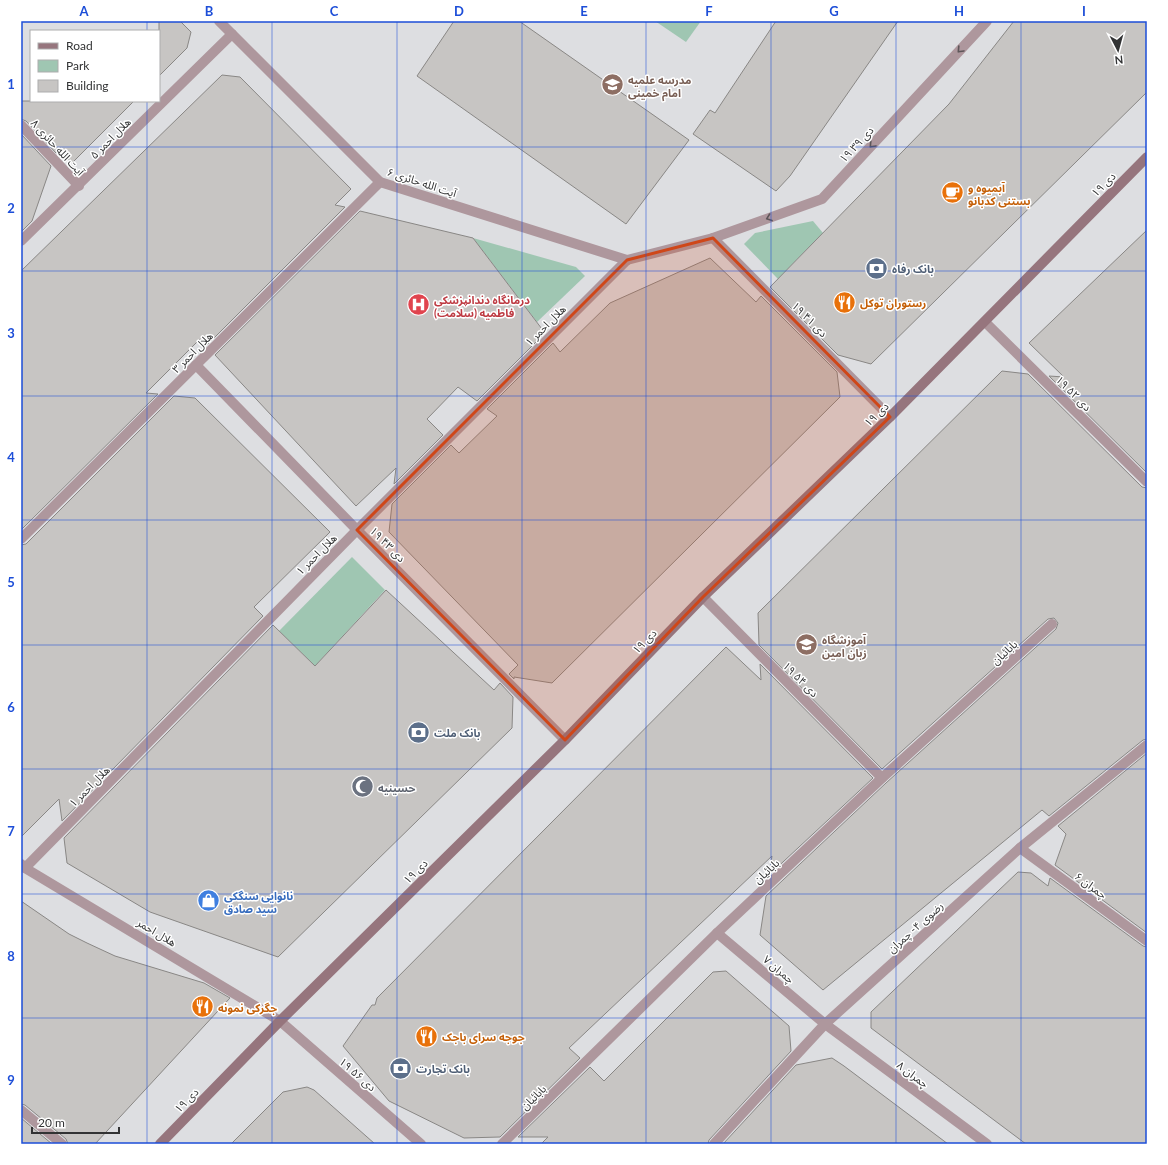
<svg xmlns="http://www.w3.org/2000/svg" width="1168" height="1165" viewBox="0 0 1168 1165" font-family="Lato,'Noto Sans Arabic',sans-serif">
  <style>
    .green { fill: #9fc6b2 }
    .building { fill: #c7c5c3; stroke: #898785 }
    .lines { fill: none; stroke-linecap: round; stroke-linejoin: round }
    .street { stroke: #ae979d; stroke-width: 10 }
    .secondary { stroke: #96757d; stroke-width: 10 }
    .oneway { stroke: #5d5659 }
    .marked { fill: #cf4719; fill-opacity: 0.2; stroke: #cf4719; stroke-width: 3; stroke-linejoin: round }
    .grid { fill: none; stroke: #1d4ed8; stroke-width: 1; stroke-opacity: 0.55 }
    .labels { text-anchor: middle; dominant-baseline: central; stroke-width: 3; stroke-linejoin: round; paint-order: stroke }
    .education-label { font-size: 11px; font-weight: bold; fill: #785e54; stroke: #fff; text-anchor: start }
    .street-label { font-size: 11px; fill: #323334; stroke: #fff }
    .food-label { font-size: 11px; font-weight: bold; fill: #c56008; stroke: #fff; text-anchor: start }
    .service-label { font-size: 11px; font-weight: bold; fill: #4e5e75; stroke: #fff; text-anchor: start }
    .health-label { font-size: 11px; font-weight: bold; fill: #be3a42; stroke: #fff; text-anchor: start }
    .worship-label { font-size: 11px; font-weight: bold; fill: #5b616d; stroke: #fff; text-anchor: start }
    .shop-label { font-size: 11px; font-weight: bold; fill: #366cbe; stroke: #fff; text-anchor: start }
    .neatline { fill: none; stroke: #1d4ed8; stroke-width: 1.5 }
    .grid-label { font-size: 13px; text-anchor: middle; font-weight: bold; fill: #1d4ed8 }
  </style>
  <rect width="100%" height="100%" fill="#dddee1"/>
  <g class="green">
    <polygon points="655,21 701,21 686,42"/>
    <polygon points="813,221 823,233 778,279 744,244 755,233"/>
    <polygon points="473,238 576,267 585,276 537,322"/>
    <polygon points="352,557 385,590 315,666 279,631"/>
  </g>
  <g class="building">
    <polygon points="159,21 180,21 191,32 187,48 159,76"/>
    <polygon points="454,21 519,21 689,140 626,224 417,76"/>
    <polygon points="776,21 898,21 790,176 776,191 693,134 710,110 715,113"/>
    <polygon points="1014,21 1147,21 1147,92 871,364 838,355 770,287 949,104"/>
    <polygon points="222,75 240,77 351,189 335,205 345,207 207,345 200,339 146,393 158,394 21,530 21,271"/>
    <polygon points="21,101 134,101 72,163 58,148 56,153 26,121 21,119"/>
    <polygon points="21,134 51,166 32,221 21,232"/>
    <polygon points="360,211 473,238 545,333 477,401 458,387 427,419 443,435 394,484 396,468 356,506 215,355"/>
    <polygon points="1147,230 1147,473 1049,376 1064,377 1029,343"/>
    <polygon points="710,258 756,302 761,296 837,372 840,397 552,683 514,677 514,679 509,674 518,665 389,532 392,504 451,445 459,453 497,416 487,409 553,343 560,352 610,303"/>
    <polygon points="1002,371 1028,374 1142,487 1147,488 1147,739 1143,740 1049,816 1042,810 823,990 760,935 766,896 886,783 1056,629 1058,623 1054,618 1048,619 882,769 759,645 758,613"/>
    <polygon points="174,396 195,398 330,532 254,607 263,616 62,821 59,799 21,837 21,545 26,544"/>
    <polygon points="386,590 494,690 500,683 513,697 512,728 278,957 150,912 67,863 64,838 273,625 315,666"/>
    <polygon points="726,647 761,680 760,664 873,778 769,875 772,856 569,1048 580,1058 500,1137 464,1138 389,1101 343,1046 372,1005 375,1005 377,998"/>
    <polygon points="1147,753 1147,933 1055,865 1066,834 1058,826"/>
    <polygon points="1018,872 1031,873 1048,886 1050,878 1143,946 1147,947 1147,1144 1026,1144 871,1028 871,1012"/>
    <polygon points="21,901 69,934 87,943 115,956 204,983 230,998 95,1144 68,1144 66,1139 25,1105 21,1104"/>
    <polygon points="726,971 789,1026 791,1051 709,1140 708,1144 541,1144 548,1137 518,1137 590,1067 604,1081 713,972"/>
    <polygon points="832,1058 844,1066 948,1144 723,1144 796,1065"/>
    <polygon points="307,1087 314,1090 375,1144 231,1144 283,1092"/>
    <polygon points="21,1118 52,1144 21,1144"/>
  </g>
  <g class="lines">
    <g class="street">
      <polyline points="219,21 380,182 627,260"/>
      <polyline points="21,125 79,186"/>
      <polyline points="713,238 890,417"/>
      <polyline points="21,241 232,34"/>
      <polyline points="627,260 713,238 822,199 987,21"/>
      <polyline points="985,322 1147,482"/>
      <polyline points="196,365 357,530 565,740"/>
      <polyline points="21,539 380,182"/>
      <polyline points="703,597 882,778"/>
      <polyline points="1020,848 1147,941"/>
      <polyline points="21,864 25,868 280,1021 421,1144"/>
      <polyline points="25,868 357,530 627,260"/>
      <polyline points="717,933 825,1024 987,1144"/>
      <polyline points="21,1110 62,1144"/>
      <polyline points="502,1144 717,933 882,778 1052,624"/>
      <polyline points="714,1144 825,1024 1020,848 1147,745"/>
    </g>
    <polyline class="secondary" points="160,1144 280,1021 565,740 703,597 890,417 1147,157"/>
  </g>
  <defs><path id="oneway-chevron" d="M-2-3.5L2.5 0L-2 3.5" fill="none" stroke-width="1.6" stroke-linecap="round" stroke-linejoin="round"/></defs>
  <g class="oneway">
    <use href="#oneway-chevron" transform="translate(960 50) rotate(133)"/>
    <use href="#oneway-chevron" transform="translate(872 145) rotate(133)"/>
    <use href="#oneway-chevron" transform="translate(769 218) rotate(160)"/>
  </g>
  <path class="marked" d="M713,238L890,417L703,597L565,740L357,530L627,260Z"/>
  <path class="grid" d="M147,21V31M272,21V1144M397,21V1144M522,21V1144M646,21V1144M771,21V1144M896,21V1144M1021,21V1144M147,101V1144M21,147H1147M21,271H1147M21,396H1147M21,520H1147M21,645H1147M21,769H1147M21,894H1147M21,1018H1147"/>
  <defs>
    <symbol id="university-disc" viewBox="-11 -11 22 22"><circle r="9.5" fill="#8d6e63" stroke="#fff"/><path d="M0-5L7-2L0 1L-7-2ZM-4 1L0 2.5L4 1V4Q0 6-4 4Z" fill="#fff"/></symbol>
    <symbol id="cafe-disc" viewBox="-11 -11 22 22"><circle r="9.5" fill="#e8710a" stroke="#fff"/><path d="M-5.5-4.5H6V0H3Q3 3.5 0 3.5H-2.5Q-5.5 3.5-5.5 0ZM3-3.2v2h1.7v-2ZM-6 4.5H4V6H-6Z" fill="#fff"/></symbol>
    <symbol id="bank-disc" viewBox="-11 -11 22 22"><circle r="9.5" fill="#5c6f8a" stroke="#fff"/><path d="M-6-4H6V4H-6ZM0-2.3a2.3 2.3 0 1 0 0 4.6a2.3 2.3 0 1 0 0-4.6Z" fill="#fff"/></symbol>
    <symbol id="restaurant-disc" viewBox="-11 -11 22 22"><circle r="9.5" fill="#e8710a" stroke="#fff"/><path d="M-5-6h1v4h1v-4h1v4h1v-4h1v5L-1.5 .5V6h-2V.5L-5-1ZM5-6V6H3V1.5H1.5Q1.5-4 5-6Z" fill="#fff"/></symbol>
    <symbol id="hospital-disc" viewBox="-11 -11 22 22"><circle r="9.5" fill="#e0444e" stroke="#fff"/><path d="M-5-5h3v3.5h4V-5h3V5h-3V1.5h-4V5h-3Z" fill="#fff"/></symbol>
    <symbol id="school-disc" viewBox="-11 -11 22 22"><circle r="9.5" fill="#8d6e63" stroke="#fff"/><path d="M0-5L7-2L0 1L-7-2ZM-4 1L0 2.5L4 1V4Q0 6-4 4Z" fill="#fff"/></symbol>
    <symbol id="mosque-disc" viewBox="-11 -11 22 22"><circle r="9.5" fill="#6b7280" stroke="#fff"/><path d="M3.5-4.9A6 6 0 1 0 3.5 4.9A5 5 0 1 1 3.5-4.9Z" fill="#fff"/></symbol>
    <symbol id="shop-disc" viewBox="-11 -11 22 22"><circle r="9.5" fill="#3f7fe0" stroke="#fff"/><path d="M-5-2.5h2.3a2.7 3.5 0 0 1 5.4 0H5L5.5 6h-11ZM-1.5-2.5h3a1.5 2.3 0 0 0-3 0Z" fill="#fff"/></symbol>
  </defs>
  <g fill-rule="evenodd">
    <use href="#university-disc" x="600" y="72" width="25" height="25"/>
    <use href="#cafe-disc" x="940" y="180" width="25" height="25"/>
    <use href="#bank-disc" x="864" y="256" width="25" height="25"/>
    <use href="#restaurant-disc" x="832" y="290" width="25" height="25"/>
    <use href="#hospital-disc" x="406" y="292" width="25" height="25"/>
    <use href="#school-disc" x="794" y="632" width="25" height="25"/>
    <use href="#bank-disc" x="406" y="720" width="25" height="25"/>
    <use href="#mosque-disc" x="350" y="774" width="25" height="25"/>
    <use href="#shop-disc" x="196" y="888" width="25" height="25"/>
    <use href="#restaurant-disc" x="190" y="994" width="25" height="25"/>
    <use href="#restaurant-disc" x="414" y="1024" width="25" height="25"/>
    <use href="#bank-disc" x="388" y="1056" width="25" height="25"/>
  </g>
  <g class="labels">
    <g class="education-label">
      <text x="628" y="79">مدرسه علمیه<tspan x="628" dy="13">امام خمینی</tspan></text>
      <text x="822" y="639">آموزشگاه<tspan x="822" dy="13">زبان امین</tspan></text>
    </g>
    <g class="street-label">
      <text transform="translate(110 138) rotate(-45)">هلال احمر ۵</text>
      <text transform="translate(856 144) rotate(-47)">۱۹ دی ۳۹</text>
      <text transform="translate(58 147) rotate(47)">آیت الله حائری ۸</text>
      <text transform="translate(422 182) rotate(18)">آیت الله حائری ۶</text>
      <text transform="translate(1103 184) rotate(-45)">۱۹ دی</text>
      <text transform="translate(810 319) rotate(45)">۱۹ دی ۴۱</text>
      <text transform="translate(545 325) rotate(-45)">هلال احمر ۱</text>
      <text transform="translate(192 352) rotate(-45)">هلال احمر ۳</text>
      <text transform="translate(1074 393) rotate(45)">۱۹ دی ۵۲</text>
      <text transform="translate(876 414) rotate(-44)">۱۹ دی</text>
      <text transform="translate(388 544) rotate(45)">۱۹ دی ۴۳</text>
      <text transform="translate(316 554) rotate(-45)">هلال احمر ۱</text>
      <text transform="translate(644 641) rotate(-46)">۱۹ دی</text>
      <text transform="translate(1004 652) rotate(-42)">بابائیان</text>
      <text transform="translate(801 679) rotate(45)">۱۹ دی ۵۴</text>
      <text transform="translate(89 786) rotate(-45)">هلال احمر ۱</text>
      <text transform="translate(415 871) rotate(-45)">۱۹ دی</text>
      <text transform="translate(766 871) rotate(-43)">بابائیان</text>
      <text transform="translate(1091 885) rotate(36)">چمران ۶</text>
      <text transform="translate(915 927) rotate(-42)">رضوی ۴- چمران</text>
      <text transform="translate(157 932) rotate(31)">هلال احمر</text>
      <text transform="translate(779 969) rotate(40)">چمران ۷</text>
      <text transform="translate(358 1074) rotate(41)">۱۹ دی ۵۶</text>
      <text transform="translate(913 1074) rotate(37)">چمران ۸</text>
      <text transform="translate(533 1097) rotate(-44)">بابائیان</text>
      <text transform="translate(186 1100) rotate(-46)">۱۹ دی</text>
    </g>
    <g class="food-label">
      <text x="968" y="187">آبمیوه و<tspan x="968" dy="13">بستنی کدبانو</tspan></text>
      <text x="860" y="302">رستوران توکل</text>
      <text x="218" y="1007">جگرکی نمونه</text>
      <text x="442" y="1036">جوجه سرای باجک</text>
    </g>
    <g class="service-label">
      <text x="892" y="268">بانک رفاه</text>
      <text x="434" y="732">بانک ملت</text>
      <text x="416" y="1068">بانک تجارت</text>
    </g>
    <g class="health-label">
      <text x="434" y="299">درمانگاه دندانپزشکی<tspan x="434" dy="13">فاطمیه (سلامت)</tspan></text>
    </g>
    <g class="worship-label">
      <text x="378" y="787">حسینیه</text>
    </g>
    <g class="shop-label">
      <text x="224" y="895">نانوایی سنگکی<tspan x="224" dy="13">سید صادق</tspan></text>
    </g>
  </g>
  <rect width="1168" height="1165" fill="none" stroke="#ffffff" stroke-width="44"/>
  <rect x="30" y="30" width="130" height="72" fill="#ffffff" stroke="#adadae"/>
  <rect x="38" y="43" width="20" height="6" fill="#96757d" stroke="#adadae"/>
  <text x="66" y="50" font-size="12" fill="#323334">Road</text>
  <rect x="38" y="60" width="20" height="12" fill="#9fc6b2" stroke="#adadae"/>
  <text x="66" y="70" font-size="12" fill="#323334">Park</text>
  <rect x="38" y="80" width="20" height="12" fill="#c7c5c3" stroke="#adadae"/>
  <text x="66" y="90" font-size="12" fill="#323334">Building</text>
  <g transform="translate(1118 50) rotate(174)" stroke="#ffffff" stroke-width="3" paint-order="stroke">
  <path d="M0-3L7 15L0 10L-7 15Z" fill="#323334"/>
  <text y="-6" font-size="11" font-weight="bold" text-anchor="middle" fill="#323334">N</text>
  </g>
  <path d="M32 1127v6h87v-6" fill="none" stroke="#323334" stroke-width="2"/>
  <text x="38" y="1127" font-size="12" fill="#323334" stroke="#ffffff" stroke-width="3" paint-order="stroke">20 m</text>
  <rect x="22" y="22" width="1124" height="1121" class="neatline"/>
  <g class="grid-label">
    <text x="84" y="16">A</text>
    <text x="209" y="16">B</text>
    <text x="334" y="16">C</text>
    <text x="459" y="16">D</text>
    <text x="584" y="16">E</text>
    <text x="709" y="16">F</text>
    <text x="834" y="16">G</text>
    <text x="959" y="16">H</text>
    <text x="1084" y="16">I</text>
    <text x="11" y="89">1</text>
    <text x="11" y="213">2</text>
    <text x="11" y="338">3</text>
    <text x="11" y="462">4</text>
    <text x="11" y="587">5</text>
    <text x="11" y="712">6</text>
    <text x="11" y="836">7</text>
    <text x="11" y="961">8</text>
    <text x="11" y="1085">9</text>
  </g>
</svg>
